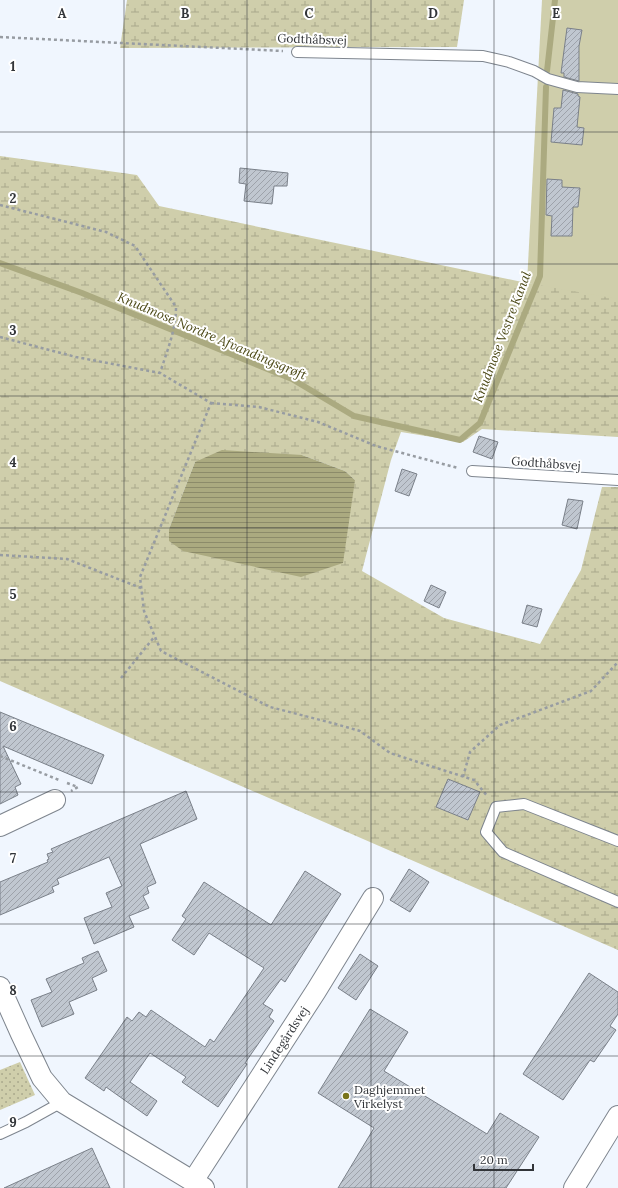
<svg xmlns="http://www.w3.org/2000/svg" width="618" height="1188" viewBox="0 0 618 1188" font-family="Lora,serif">
  <style>
    .grass { fill: url(#grass-dots) }
    .wetland { fill: url(#wetland-marsh); fill-rule: evenodd }
    .garden { fill: #cfceab }
    .water { fill: url(#water-rules) }
    .lines { fill: none; stroke-linecap: round; stroke-linejoin: round }
    .stream { stroke: #abaa80; stroke-width: 6 }
    .building { fill: url(#building-hatch); stroke: #7a8089 }
    .service-casing { stroke: #7e858e; stroke-width: 12 }
    .minor-casing { stroke: #7e858e; stroke-width: 22 }
    .path { stroke: #979ca2; stroke-width: 2.5; stroke-dasharray: 3 3; stroke-linecap: butt }
    .service { stroke: #fff; stroke-width: 10 }
    .minor { stroke: #fff; stroke-width: 20 }
    .grid { fill: none; stroke: #323539; stroke-width: 1; stroke-opacity: 0.55 }
    .poi-dot { fill: #797418; stroke: #fff; stroke-width: 1.5 }
    .labels { text-anchor: middle; dominant-baseline: central; stroke-width: 4; stroke-linejoin: round; paint-order: stroke }
    .street-label { font-size: 12px; fill: #323539; stroke: #fff }
    .poi-label { font-size: 12px; fill: #323539; stroke: #fff; text-anchor: start }
    .water-label { font-size: 13px; font-style: italic; fill: #4b4815; stroke: #fff }
    .grid-label { font-size: 13px; text-anchor: middle; font-weight: bold; fill: #323539; stroke: #fff; stroke-width: 4; stroke-linejoin: round; paint-order: stroke }
  </style>
  <defs>
    <pattern id="grass-dots" width="8" height="8" patternUnits="userSpaceOnUse"><rect width="8" height="8" fill="#cfceab"/><path d="M2 2h.1M6 6h.1" fill="none" stroke="#a9a88c" stroke-width="1.8" stroke-linecap="round"/></pattern>
    <pattern id="wetland-marsh" width="20" height="14" patternUnits="userSpaceOnUse"><rect width="20" height="14" fill="#cfceab"/><path d="M1 5h8M5 5V1M11 12h8M15 12V8" fill="none" stroke="#a9a88c"/></pattern>
    <pattern id="water-rules" width="6" height="5" patternUnits="userSpaceOnUse"><rect width="6" height="5" fill="#abaa80"/><path d="M0 2.5h6" fill="none" stroke="#8c8b6a"/></pattern>
    <pattern id="building-hatch" width="6" height="6" patternUnits="userSpaceOnUse"><rect width="6" height="6" fill="#c0c7d0"/><path d="M-1 1l2-2M0 6l6-6M5 7l2-2" fill="none" stroke="#9da2aa"/></pattern>
  </defs>
  <rect width="100%" height="100%" fill="#f0f6fe"/>
  <polygon class="grass" points="20,1062 35,1095 0,1110 0,1070"/>
  <g class="wetland">
    <polygon points="127,0 464,0 457,47 120,48"/>
    <path d="M0,156L137,175L159,206L527,283L618,295V437L482,429L463,442L401,432L391,460L362,571L444,618L540,644L581,570L602,487H618V950L0,681ZM302,455L345,471L355,480L169,541V529L195,462Z"/>
  </g>
  <polygon class="garden" points="542,0 618,0 618,299 527,283"/>
  <polygon class="water" points="222,450 302,455 345,471 355,480 343,563 301,577 183,551 169,541 169,529 195,462"/>
  <g class="lines">
    <g class="stream">
      <polyline points="547,71 555,0"/>
      <polyline points="0,263 82,293 292,379 354,416 460,440 480,423 540,276 546,87"/>
    </g>
  </g>
  <g class="building">
    <polygon points="567,28 582,30 579,46 579,81 564,77 564,73 561,73"/>
    <polygon points="563,90 578,94 578,96 580,97 577,127 584,128 582,145 551,142 554,108 561,108"/>
    <polygon points="240,168 288,173 287,186 274,186 272,204 244,201 246,184 239,183"/>
    <polygon points="547,179 562,180 562,187 580,188 578,207 573,207 572,236 551,236 552,216 546,215"/>
    <polygon points="479,436 498,442 492,459 473,452"/>
    <polygon points="402,469 417,474 409,496 395,491"/>
    <polygon points="568,499 583,501 577,529 562,525"/>
    <polygon points="431,585 446,592 439,608 424,601"/>
    <polygon points="527,605 542,609 537,627 522,623"/>
    <polygon points="0,712 104,755 92,784 3,746 21,784 15,787 18,795 0,804"/>
    <polygon points="448,779 480,792 468,820 436,807"/>
    <polygon points="186,791 197,819 140,844 156,883 147,887 149,893 143,896 149,908 129,916 134,927 94,944 84,918 112,907 106,893 122,886 109,857 57,879 59,884 52,887 54,892 0,915 0,882 48,862 47,860 49,859 47,854 53,852 51,849"/>
    <polygon points="409,869 429,882 410,912 390,900"/>
    <polygon points="305,871 341,894 285,982 281,979 263,1004 273,1010 269,1017 274,1021 245,1063 247,1064 218,1107 182,1082 186,1077 150,1053 130,1082 157,1101 147,1116 106,1087 104,1091 85,1078 127,1017 132,1021 139,1012 146,1017 151,1010 205,1047 210,1039 214,1042 264,968 209,933 194,955 172,940 186,919 182,916 204,882 271,925"/>
    <polygon points="98,951 107,971 92,978 97,990 69,1002 74,1014 42,1027 31,1000 52,992 46,979 84,963 82,958"/>
    <polygon points="360,954 378,966 356,1000 338,988"/>
    <polygon points="589,973 618,992 618,1014 610,1026 616,1030 594,1062 590,1060 563,1100 523,1074"/>
    <polygon points="370,1009 408,1032 384,1071 487,1134 500,1113 539,1137 506,1188 338,1188 374,1128 318,1093"/>
    <polygon points="92,1148 110,1188 4,1188"/>
  </g>
  <g class="lines">
    <defs>
      <g id="service">
        <polyline points="297,52 483,56 509,62 534,71 548,79 577,87 618,89"/>
        <polyline points="472,471 618,480"/>
        <polyline points="618,841 524,804 496,807 486,832 503,852 618,902"/>
        <polyline points="0,1134 26,1122 62,1102"/>
      </g>
      <g id="minor">
        <polyline points="0,826 55,800"/>
        <polyline points="0,987 21,1034 42,1078 62,1102 204,1188"/>
        <polyline points="193,1181 316,991 373,898"/>
        <polyline points="574,1188 618,1116"/>
      </g>
    </defs>
    <use href="#service" class="service-casing"/>
    <use href="#minor" class="minor-casing"/>
    <g class="path">
      <polyline points="0,37 283,51"/>
      <path d="M0,205L106,232L135,246L176,307C176,330 167,351 160,373"/>
      <polyline points="0,337 76,357 160,373 211,403 140,577 144,611 161,651 270,707 332,723 360,731 390,753 474,780 488,797"/>
      <polyline points="211,403 259,407 318,422 376,446 458,468"/>
      <polyline points="0,555 67,559 141,588"/>
      <polyline points="121,678 155,636"/>
      <polyline points="0,756 59,780"/>
      <polyline points="463,777 470,752 500,725 591,691 618,662"/>
      <polyline points="67,783 78,787 71,791"/>
    </g>
    <use href="#service" class="service"/>
    <use href="#minor" class="minor"/>
  </g>
  <path class="grid" d="M124,0V1188M247,0V1188M371,0V1188M494,0V1188M0,132H618M0,264H618M0,396H618M0,528H618M0,660H618M0,792H618M0,924H618M0,1056H618"/>
  <circle class="poi-dot" cx="346" cy="1096" r="4"/>
  <g class="labels">
    <g class="street-label">
      <text transform="translate(312 39) rotate(2)">Godthåbsvej</text>
      <text transform="translate(546 463) rotate(4)">Godthåbsvej</text>
      <text transform="translate(284 1040) rotate(-57)">Lindegårdsvej</text>
    </g>
    <g class="poi-label">
      <text x="354" y="1089">Daghjemmet<tspan x="354" dy="14">Virkelyst</tspan></text>
    </g>
    <g class="water-label">
      <text transform="translate(212 336) rotate(23)">Knudmose Nordre Afvandingsgrøft</text>
      <text transform="translate(502 337) rotate(-69)">Knudmose Vestre Kanal</text>
    </g>
  </g>
  <g class="grid-label">
    <text x="62" y="18">A</text>
    <text x="185" y="18">B</text>
    <text x="309" y="18">C</text>
    <text x="433" y="18">D</text>
    <text x="556" y="18">E</text>
    <text x="13" y="71">1</text>
    <text x="13" y="203">2</text>
    <text x="13" y="335">3</text>
    <text x="13" y="467">4</text>
    <text x="13" y="599">5</text>
    <text x="13" y="731">6</text>
    <text x="13" y="863">7</text>
    <text x="13" y="995">8</text>
    <text x="13" y="1127">9</text>
  </g>
  <path d="M474 1164v6h59v-6" fill="none" stroke="#323539" stroke-width="2"/>
  <text x="480" y="1164" font-size="12" fill="#323539" stroke="#ffffff" stroke-width="3" paint-order="stroke">20 m</text>
</svg>
